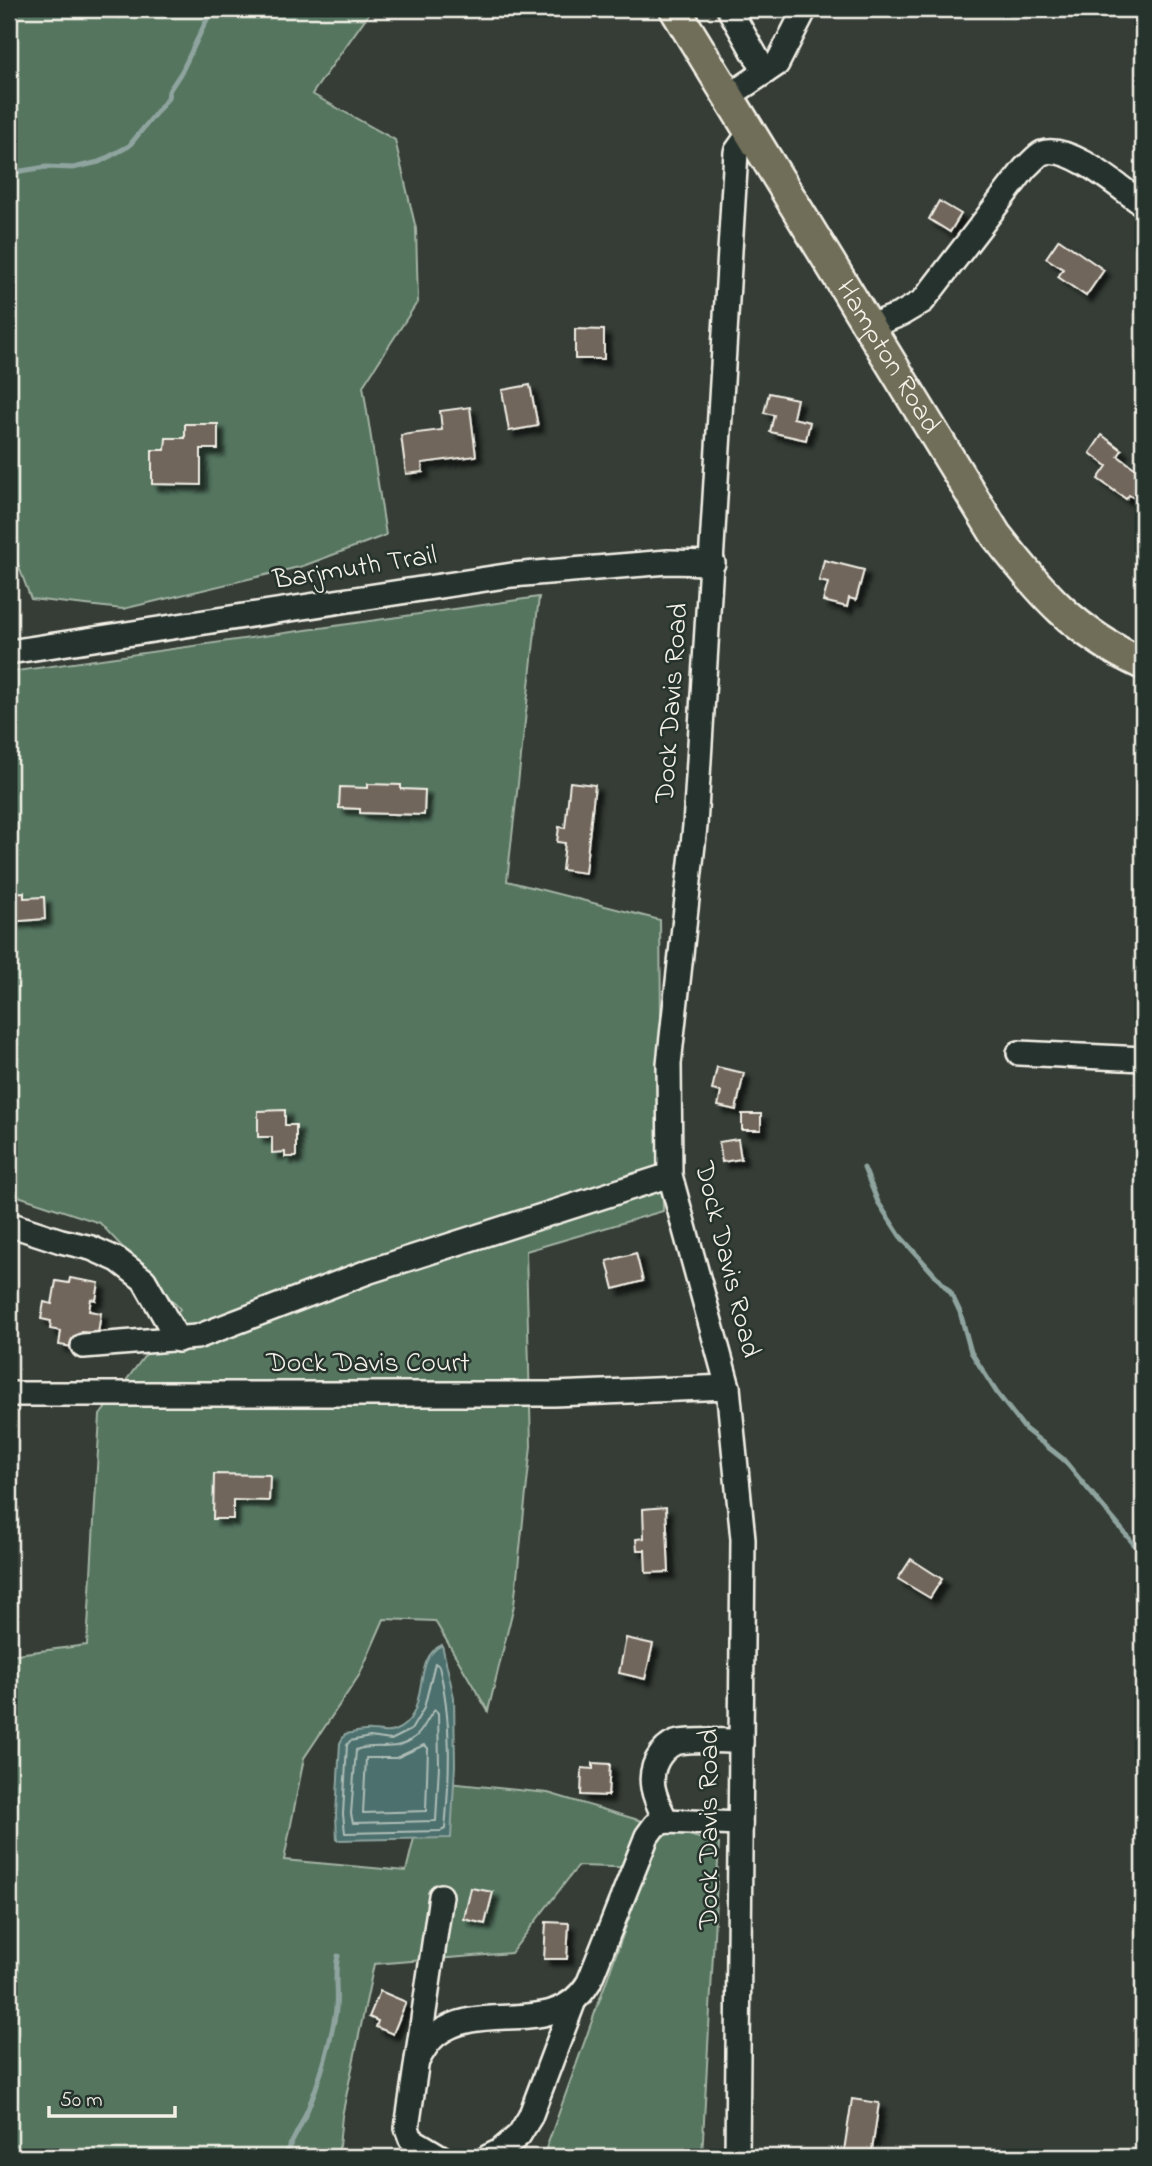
<svg xmlns="http://www.w3.org/2000/svg" width="1152" height="2166" viewBox="0 0 1152 2166" font-family="'Indie Flower',sans-serif">
  <style>
    .green { fill: #54755f; stroke: #a4b3a4; stroke-width: 2 }
    .water { fill: #4b706e; stroke: #8fa49f; stroke-width: 2 }
    .lines { fill: none; stroke-linecap: round; stroke-linejoin: round }
    .shore { stroke: #b0bdb7; stroke-width: 2 }
    .stream { stroke: #8fa49f; stroke-width: 5 }
    .building { fill: #71665b; stroke: #f4f1e8; stroke-width: 2; filter: url(#shadow) }
    .minor-casing { stroke: #f4f1e8; stroke-width: 28 }
    .major-casing { stroke: #f4f1e8; stroke-width: 35 }
    .minor { stroke: #26332d; stroke-width: 23 }
    .major { stroke: #706e59; stroke-width: 30 }
    .labels { text-anchor: middle; dominant-baseline: central; stroke-width: 5; stroke-linejoin: round; paint-order: stroke }
    .street-label { font-size: 28px; fill: #f4f1e8; stroke: #26332d }
  </style>
  <defs>
    <filter id="shadow"><feDropShadow dx="6" dy="6" stdDeviation="2" flood-color="#0009"/></filter>
  </defs>
  <rect width="100%" height="100%" fill="#353d36"/>
  <filter id="ink" filterUnits="userSpaceOnUse"><feTurbulence type="fractalNoise" baseFrequency=".0143" numOctaves="2"/><feDisplacementMap in="SourceGraphic" scale="14" xChannelSelector="R" yChannelSelector="G"/><feConvolveMatrix kernelMatrix="1 2 1 2 8 2 1 2 1" color-interpolation-filters="sRGB"/></filter>
  <g filter="url(#ink)">
    <g class="green">
      <polygon points="9,9 107,9 120,18 128,9 372,9 312,94 395,140 416,229 418,301 363,386 386,535 303,566 123,609 31,599 10,543"/>
      <polygon points="539,597 507,881 660,920 663,1211 526,1251 531,1446 514,1605 488,1711 435,1621 384,1619 360,1674 304,1758 284,1860 406,1871 428,1781 548,1793 719,1844 702,2157 543,2157 647,1868 578,1866 511,1953 374,1964 342,2116 338,2157 9,2157 9,1655 87,1645 100,1415 180,1309 100,1223 9,1193 9,672"/>
    </g>
    <path class="water" d="M442,1645L454,1697L455,1765L451,1838L337,1840L336,1814L340,1743L345,1734C354,1733 363,1730 372,1731C380,1731 387,1734 394,1731C433,1716 409,1660 442,1645Z"/>
    <g class="lines">
      <g class="shore">
        <path d="M435,1663L439,1666C452,1718 450,1775 445,1829L441,1831L345,1833L343,1814L347,1745L350,1741L370,1737L391,1740L411,1730L424,1708Z"/>
        <path d="M435,1710L438,1713L439,1765L436,1821L353,1823L351,1814L356,1750C377,1742 394,1754 415,1737C424,1731 427,1717 435,1710Z"/>
        <polygon points="424,1745 428,1748 426,1811 363,1813 366,1758 396,1758"/>
      </g>
      <g class="stream">
        <polyline points="9,173 46,167 73,168 99,162 129,146 168,98 169,91 182,71 212,9"/>
        <polyline points="864,1168 878,1202 900,1236 951,1293 960,1312 971,1352 997,1393 1025,1429 1063,1459 1143,1555"/>
        <path d="M283,2157C309,2117 326,2064 335,2016C339,1996 333,1976 338,1956"/>
      </g>
    </g>
    <g class="building">
      <polygon points="939,201 961,214 950,232 929,219"/>
      <polygon points="1059,239 1104,270 1086,296 1058,277 1063,269 1046,258"/>
      <polygon points="575,329 604,330 604,359 575,359"/>
      <polygon points="530,385 538,426 509,431 502,390"/>
      <polygon points="769,393 797,399 793,418 810,422 806,440 770,432 774,415 764,413"/>
      <polygon points="470,407 476,456 422,463 423,472 406,474 401,435 442,430 440,411"/>
      <polygon points="185,424 218,424 218,449 201,449 201,485 152,484 152,450 165,450 166,438 185,438"/>
      <polygon points="1102,435 1122,450 1118,456 1143,474 1143,494 1139,501 1129,495 1126,499 1098,479 1107,466 1090,453"/>
      <polygon points="824,560 864,570 856,600 849,598 847,607 823,601 828,583 819,581"/>
      <polygon points="570,782 595,785 585,873 562,870 565,843 557,842 559,827 565,828"/>
      <polygon points="368,784 401,785 401,789 425,790 424,815 360,813 360,809 339,808 340,787 368,788"/>
      <polygon points="24,892 24,898 44,897 45,919 9,922 9,893"/>
      <polygon points="717,1067 744,1073 736,1110 718,1106 721,1092 712,1090"/>
      <polygon points="285,1110 285,1125 296,1125 296,1157 285,1157 285,1152 272,1153 272,1137 258,1137 258,1111"/>
      <rect x="742" y="1114" width="19" height="16"/>
      <polygon points="738,1139 741,1159 722,1162 719,1142"/>
      <polygon points="636,1253 643,1281 614,1289 607,1261"/>
      <polygon points="70,1278 99,1283 96,1300 91,1299 89,1311 101,1313 98,1334 82,1332 80,1348 59,1345 61,1331 50,1329 51,1321 41,1319 44,1302 52,1304 56,1281 69,1283"/>
      <polygon points="214,1474 270,1475 269,1501 233,1500 233,1519 213,1519"/>
      <polygon points="666,1507 669,1572 646,1573 645,1550 637,1550 636,1539 644,1538 643,1509"/>
      <polygon points="911,1559 942,1579 930,1598 898,1579"/>
      <polygon points="626,1638 653,1644 645,1679 619,1673"/>
      <polygon points="593,1763 610,1764 608,1796 581,1795 582,1768 593,1769"/>
      <polygon points="471,1888 493,1892 485,1924 464,1919"/>
      <polygon points="546,1922 569,1923 567,1959 544,1959"/>
      <polygon points="380,1991 406,2002 393,2034 376,2027 378,2021 369,2017"/>
      <polygon points="852,2099 879,2103 871,2157 843,2157"/>
    </g>
    <g class="lines">
      <defs>
        <g id="minor">
          <polyline points="729,9 765,72"/>
          <polyline points="729,96 777,64 805,9"/>
          <path d="M868,327L901,314L923,301L1025,168C1030,164 1036,156 1042,153C1070,143 1121,189 1143,204"/>
          <polyline points="9,652 512,575 668,562 713,563"/>
          <polyline points="1019,1053 1143,1059"/>
          <polyline points="9,1224 61,1241 91,1248 118,1260 144,1280 178,1340"/>
          <polyline points="83,1346 197,1337 370,1271 670,1175"/>
          <polyline points="9,1394 554,1394 728,1387"/>
          <path d="M666,1821C655,1799 644,1776 661,1754C666,1748 672,1743 679,1742C699,1739 721,1741 741,1741"/>
          <path d="M417,2061C422,2052 428,2041 436,2035C483,1998 554,2041 589,1982L647,1836L655,1825L666,1821L740,1824"/>
          <polyline points="441,2157 411,2139 407,2128 441,1896"/>
          <polyline points="488,2157 500,2151 519,2135 530,2117 573,2003"/>
          <polyline points="737,2157 743,1539 728,1387 670,1175 669,1064 695,826 736,152 751,131"/>
        </g>
        <g id="major">
          <path id="s1" d="M675,9L996,535C1042,594 1074,632 1143,664"/>
        </g>
      </defs>
      <use href="#minor" class="minor-casing"/>
      <use href="#major" class="major-casing"/>
      <use href="#minor" class="minor"/>
      <use href="#major" class="major"/>
    </g>
  </g>
  <g class="labels">
    <g class="street-label">
      <text stroke="none"><textPath href="#s1" startOffset="408">Hampton Road</textPath></text>
      <text transform="translate(355 569) rotate(-9)">Barjmuth Trail</text>
      <text transform="translate(673 703) rotate(-86)">Dock Davis Road</text>
      <text transform="translate(726 1260) rotate(76)">Dock Davis Road</text>
      <text x="368" y="1364">Dock Davis Court</text>
      <text transform="translate(710 1829) rotate(-90)">Dock Davis Road</text>
    </g>
  </g>
  <rect width="1152" height="2166" fill="none" stroke="#26332d" stroke-width="35"/>
  <rect x="18" y="18" width="1117" height="2131" fill="none" stroke="#f4f1e8" stroke-width="2.5" filter="url(#ink)"/>
  <path d="M49 2106v10h126v-10" fill="none" stroke="#f4f1e8" stroke-width="3.5"/>
  <text x="60" y="2106" font-size="21" fill="#f4f1e8" stroke="#26332d" stroke-width="5" paint-order="stroke">50 m</text>
</svg>
